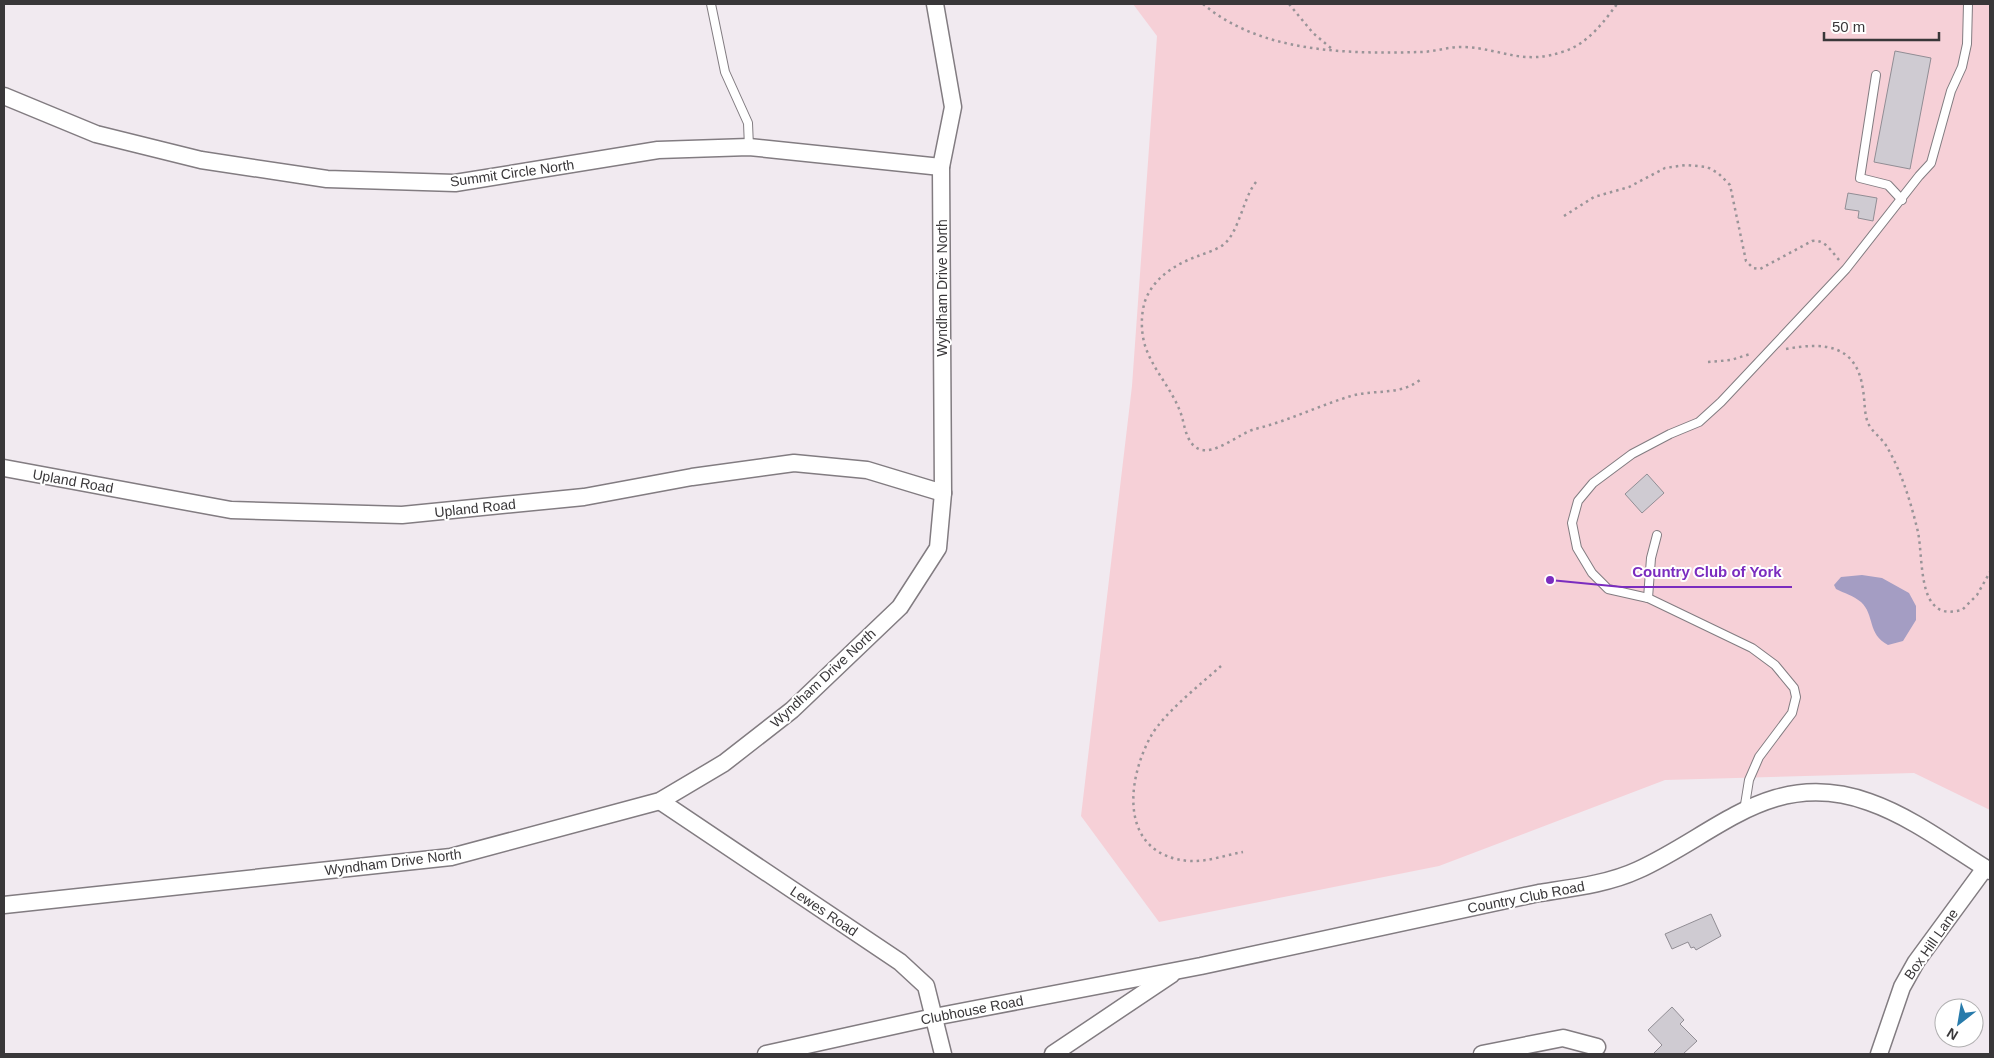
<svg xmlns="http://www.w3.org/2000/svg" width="1994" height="1058" viewBox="0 0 1994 1058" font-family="Arial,sans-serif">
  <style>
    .green { fill: #f6d0d7 }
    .water { fill: #a49dc3 }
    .building { fill: #cfcbd2; stroke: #918d94 }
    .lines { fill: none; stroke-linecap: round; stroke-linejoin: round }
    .service-casing { stroke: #827c81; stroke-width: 10 }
    .minor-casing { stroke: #827c81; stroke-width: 19 }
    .path { stroke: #999498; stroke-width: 2.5; stroke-dasharray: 2.5 4; stroke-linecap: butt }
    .service { stroke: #fff; stroke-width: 8 }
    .minor { stroke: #fff; stroke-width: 16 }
    .labels { text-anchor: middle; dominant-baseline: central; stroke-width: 4; stroke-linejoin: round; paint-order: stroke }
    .street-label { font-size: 14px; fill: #393739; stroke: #fff }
    .leader { fill: none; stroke: #7b2cbf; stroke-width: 2 }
    .callout-dot { fill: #7b2cbf; stroke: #fff; stroke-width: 2 }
    .callout-label { font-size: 15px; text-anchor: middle; font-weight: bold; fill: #7b2cbf; stroke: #fff; stroke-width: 4; stroke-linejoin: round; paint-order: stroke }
  </style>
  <rect width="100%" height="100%" fill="#f1eaf0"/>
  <polygon class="green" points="1133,4 1990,4 1990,810 1914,773 1665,780 1439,866 1159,922 1081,816 1132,386 1157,36"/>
  <path class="water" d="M1862,575L1882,578L1909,593L1916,606V620L1903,641L1888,645C1867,634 1875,615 1861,602C1854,596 1844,593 1836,589L1834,585L1841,577Z"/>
  <g class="building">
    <polygon points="1895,51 1931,58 1910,169 1874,162"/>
    <polygon points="1848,193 1877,198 1873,221 1858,218 1859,211 1845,209"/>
    <polygon points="1647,474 1664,493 1642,513 1625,494"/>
    <polygon points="1711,914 1721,936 1696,950 1694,947 1691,948 1688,942 1672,949 1665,934"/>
    <polygon points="1672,1007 1684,1020 1680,1024 1697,1041 1683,1054 1653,1054 1662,1045 1648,1030"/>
  </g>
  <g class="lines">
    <defs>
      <g id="service">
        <polyline points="711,4 725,72 748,123 749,147"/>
        <polyline points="1876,75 1860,178 1888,185 1902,200"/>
        <polyline points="1648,598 1651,558 1657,535"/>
        <polyline points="1744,811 1749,780 1759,757 1792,713 1796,697 1794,688 1775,665 1752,648 1648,598 1608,589 1592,573 1577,548 1572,523 1578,501 1593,483 1632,454 1670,434 1699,422 1721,402 1846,269 1919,176 1931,163 1951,91 1962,67 1967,44 1968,4"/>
      </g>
      <g id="minor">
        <polyline points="4,96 96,134 201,160 327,179 455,183 658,150 749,147 941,167"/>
        <polyline points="4,468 231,510 402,515 584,497 692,477 794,463 867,470 943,493"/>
        <polyline points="660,801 900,962 926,986 943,1054"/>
        <polyline points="4,905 451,857 660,801 724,763 792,710 900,607 938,548 943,493 941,167 953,107 935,4"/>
        <path d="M766,1054L934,1017L1201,966L1539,893C1571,888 1608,884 1638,870C1717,834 1772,767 1869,802C1912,817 1951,847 1990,871"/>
        <polyline points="1053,1054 1172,974"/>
        <polyline points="1482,1054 1563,1038 1597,1047"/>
        <polyline points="1879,1054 1902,987 1916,962 1985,868"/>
      </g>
    </defs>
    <use href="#service" class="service-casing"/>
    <use href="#minor" class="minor-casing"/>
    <g class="path">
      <path d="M1203,4C1261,53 1348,54 1420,52C1435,52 1450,46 1465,47C1503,49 1523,66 1565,51C1587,44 1604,22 1617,4"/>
      <polyline points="1289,4 1313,33 1332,49"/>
      <path d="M1256,182C1243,198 1239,233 1223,245C1216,250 1206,253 1198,256C1176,264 1154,277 1145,301C1141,314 1141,329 1144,342C1151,369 1174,390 1182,417C1185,428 1187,444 1199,449C1214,456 1240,433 1255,429C1288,421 1318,406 1351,396C1375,389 1399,396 1420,380"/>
      <path d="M1564,216L1594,197L1629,187L1665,168L1686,165L1707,167L1718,173L1730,185L1746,261L1753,268L1760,269L1812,241C1825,239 1831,251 1839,260"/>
      <path d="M1786,349C1824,342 1857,344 1863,390C1865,401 1864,413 1868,423C1872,432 1882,438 1887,447C1902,473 1911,503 1918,532C1922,552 1920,591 1934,605C1942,614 1952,612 1962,610L1977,595L1990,572"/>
      <polyline points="1708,362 1731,360 1750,354"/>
      <path d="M1221,666C1201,684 1164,713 1151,736C1125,783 1120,856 1190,861C1207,862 1226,855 1243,852"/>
    </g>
    <use href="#service" class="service"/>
    <use href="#minor" class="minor"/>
  </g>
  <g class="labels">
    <g class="street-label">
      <text transform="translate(512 173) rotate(-8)">Summit Circle North</text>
      <text transform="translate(942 288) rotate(-90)">Wyndham Drive North</text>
      <text transform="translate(73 481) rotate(10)">Upland Road</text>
      <text transform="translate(475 508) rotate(-6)">Upland Road</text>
      <text transform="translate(823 678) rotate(-43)">Wyndham Drive North</text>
      <text transform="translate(393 862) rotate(-7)">Wyndham Drive North</text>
      <text transform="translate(1526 897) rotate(-11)">Country Club Road</text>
      <text transform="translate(824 911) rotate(34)">Lewes Road</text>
      <text transform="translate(1931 944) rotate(-55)">Box Hill Lane</text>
      <text transform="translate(972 1010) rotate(-11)">Clubhouse Road</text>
    </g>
  </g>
  <path class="leader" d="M1550 580L1622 587H1792"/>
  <circle class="callout-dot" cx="1550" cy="580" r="5"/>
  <g class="callout-label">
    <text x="1707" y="577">Country Club of York</text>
  </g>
  <rect width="1994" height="1058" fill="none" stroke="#393739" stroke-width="10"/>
  <g transform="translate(1959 1023) rotate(211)"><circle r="24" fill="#ffffff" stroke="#b0afb0"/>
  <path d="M0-4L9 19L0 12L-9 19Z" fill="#287bab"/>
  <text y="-8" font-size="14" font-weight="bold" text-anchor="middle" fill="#393739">N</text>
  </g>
  <path d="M1824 32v8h115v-8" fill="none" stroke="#393739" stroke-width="2.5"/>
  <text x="1832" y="32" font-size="15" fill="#393739" stroke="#ffffff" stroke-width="4" paint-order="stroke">50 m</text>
</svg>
